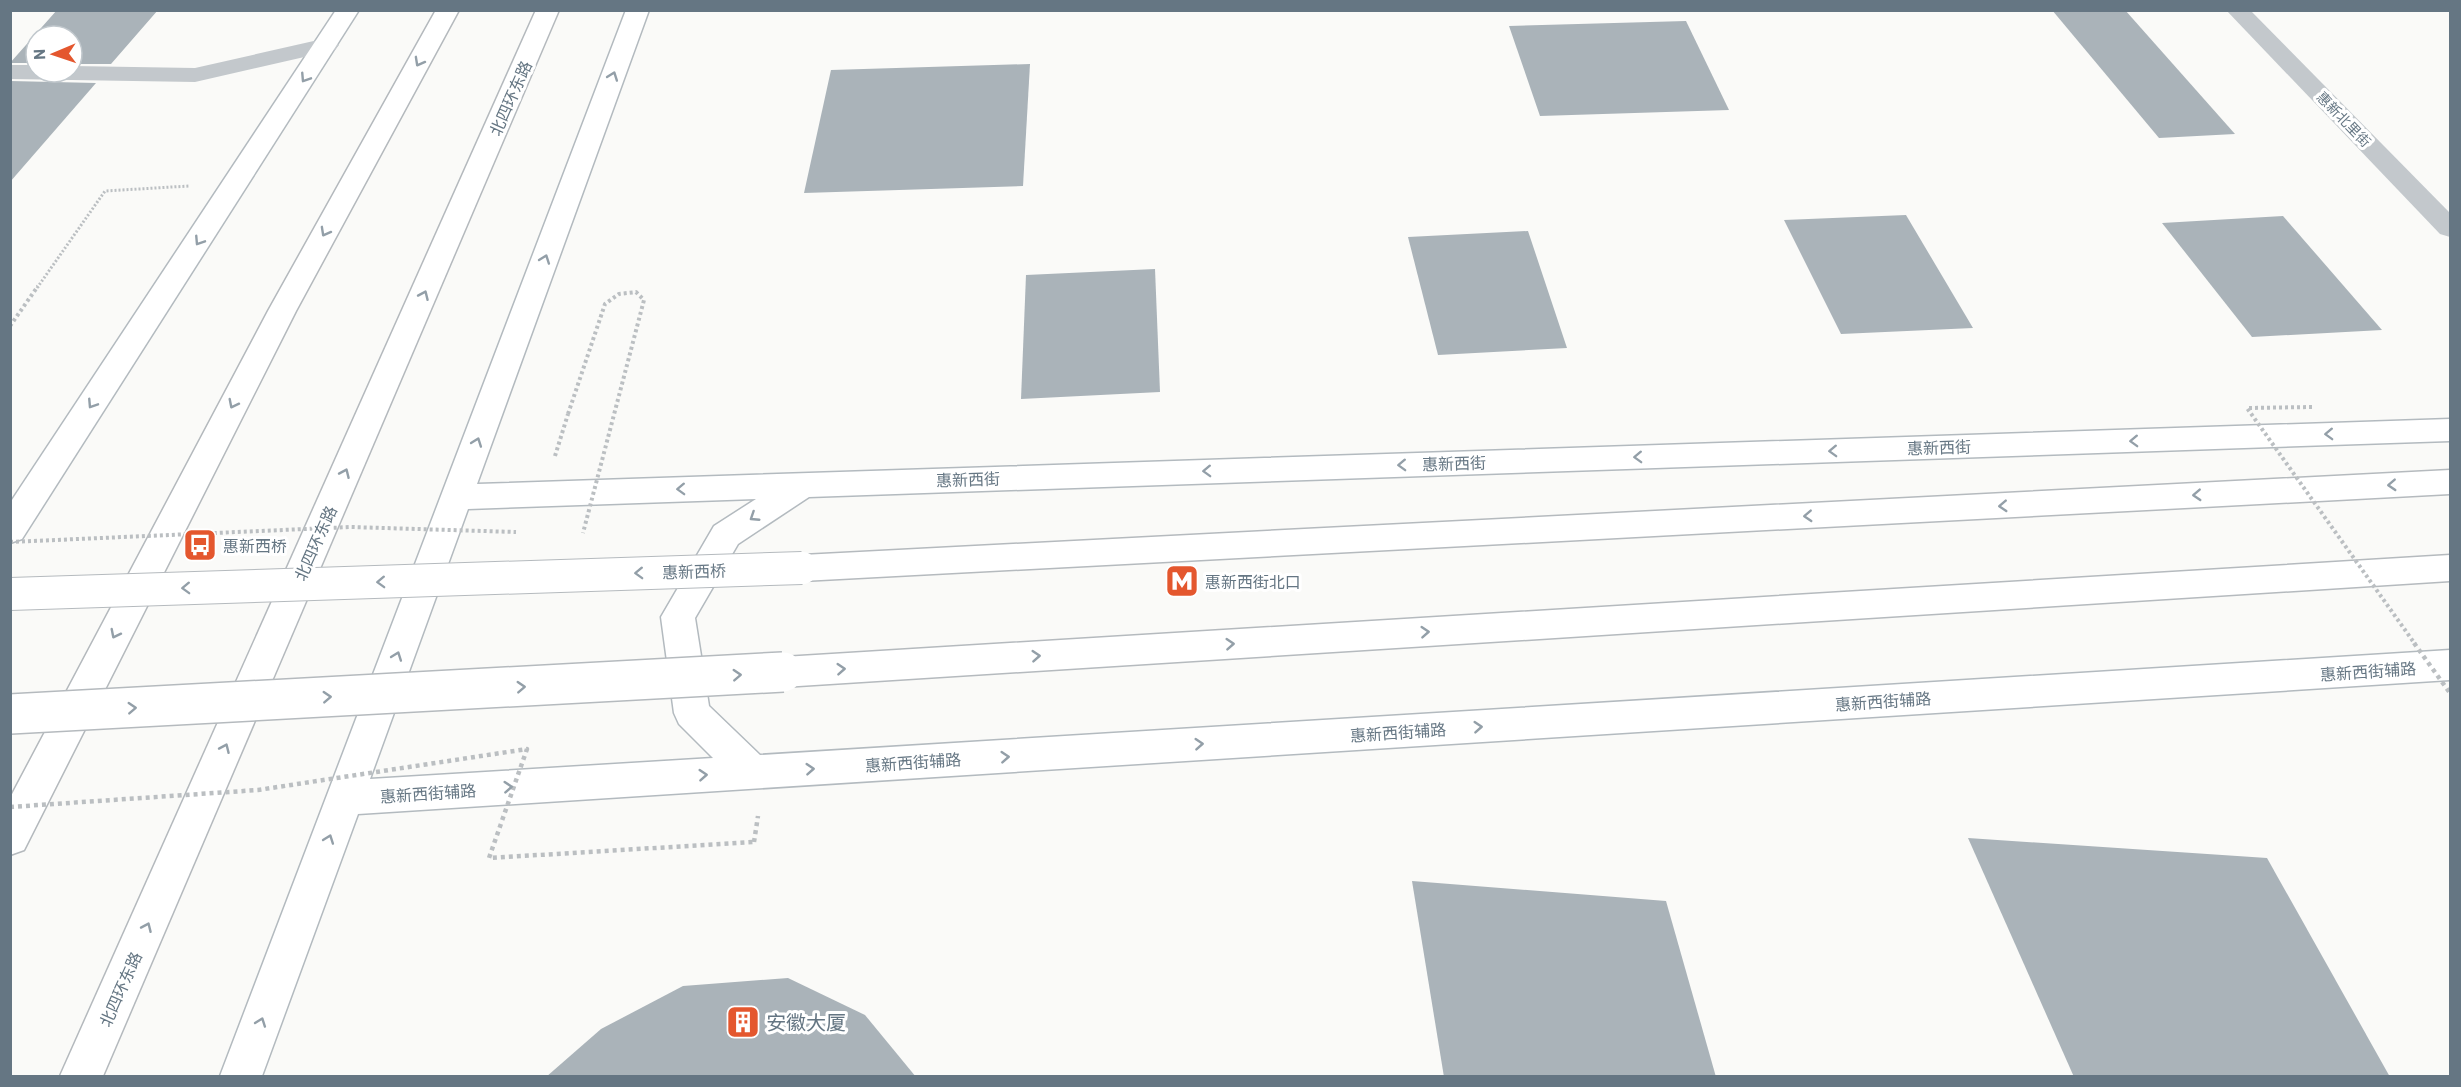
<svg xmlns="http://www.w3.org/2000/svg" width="2461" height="1087" viewBox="0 0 2461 1087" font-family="Barlow,'Noto Sans SC',sans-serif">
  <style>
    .building { fill: #aab3b9 }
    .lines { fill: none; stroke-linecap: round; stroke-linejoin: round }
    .secondary-casing { stroke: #b3babf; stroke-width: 3 }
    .primary-casing { stroke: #b5babe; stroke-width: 3 }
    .highway-casing { stroke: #b4b9bd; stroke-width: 3 }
    .path-far2 { stroke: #bbbfc2; stroke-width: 3; stroke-dasharray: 2 2; stroke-linecap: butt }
    .path-far1 { stroke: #bbbfc2; stroke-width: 4; stroke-dasharray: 3 3; stroke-linecap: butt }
    .path { stroke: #bbbfc2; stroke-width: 4.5; stroke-dasharray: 4 4; stroke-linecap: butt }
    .street { fill: #c3c8cc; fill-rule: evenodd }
    .secondary { fill: #fff; fill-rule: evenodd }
    .primary { fill: #fff; fill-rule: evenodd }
    .highway { fill: #fff; fill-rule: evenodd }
    .primary-bridge-far1-casing { stroke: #b5babe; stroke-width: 34; stroke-linecap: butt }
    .primary-bridge-casing { stroke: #b5babe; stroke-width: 42; stroke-linecap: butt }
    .path-bridge-far1 { stroke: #bbbfc2; stroke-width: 4; stroke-dasharray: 3 3; stroke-linecap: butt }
    .path-bridge { stroke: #bbbfc2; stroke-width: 4.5; stroke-dasharray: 4 4; stroke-linecap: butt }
    .primary-bridge-far1 { stroke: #fff; stroke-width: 32 }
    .primary-bridge { stroke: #fff; stroke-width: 39 }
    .oneway { stroke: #939fa8 }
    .labels { text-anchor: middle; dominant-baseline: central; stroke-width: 6; stroke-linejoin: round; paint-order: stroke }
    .far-street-label { font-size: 14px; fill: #657683; stroke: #fff }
    .street-label { font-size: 16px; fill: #657683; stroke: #fff }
    .poi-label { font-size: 16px; fill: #657683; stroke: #fff; text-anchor: start }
    .near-poi-label { font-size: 20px; fill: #657683; stroke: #fff; text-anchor: start }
  </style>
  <rect width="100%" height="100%" fill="#fafaf8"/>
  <g class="building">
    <polygon points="57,10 158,10 111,64 72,64 72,36 36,36 36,63 10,63"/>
    <polygon points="2052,10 2125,10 2235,134 2159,138"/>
    <polygon points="1686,21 1729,110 1540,116 1509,26"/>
    <polygon points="1030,64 1023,186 804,193 831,70"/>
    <polygon points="10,81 96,83 10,182"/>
    <polygon points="1906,215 1973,328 1841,334 1784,220"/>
    <polygon points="2283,216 2382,330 2252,337 2162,223"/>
    <polygon points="1528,231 1567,348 1438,355 1408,237"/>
    <polygon points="1155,269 1160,392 1021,399 1026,275"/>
    <polygon points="1968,838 2267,858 2390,1077 2074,1077"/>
    <polygon points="1412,881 1666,901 1716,1077 1444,1077"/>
    <polygon points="788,978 865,1015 916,1077 546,1077 601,1029 683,986"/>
  </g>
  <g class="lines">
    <defs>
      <g id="secondary">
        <polygon points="336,10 359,10 22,539 10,543 10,503"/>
        <path d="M626,10H649L477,484L2450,419V441L809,497L738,544L695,618L709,706L760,755L2450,650V680L358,814L262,1076H220ZM756,499L714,526L661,617L674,713L679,724L713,758L370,779L468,509Z"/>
      </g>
      <g id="primary">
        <polygon points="2450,470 2450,494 802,581 790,577 785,568 790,559 802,555"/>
        <polygon points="2450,555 2450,581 783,687 770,683 765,672 770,661 783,657"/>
      </g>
      <g id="highway">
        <polygon points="436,10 459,10 296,311 24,850 10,855 10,798 268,311"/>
        <polygon points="536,10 559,10 103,1076 60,1076"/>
      </g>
    </defs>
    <use href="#secondary" class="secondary-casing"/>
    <use href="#primary" class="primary-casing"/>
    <use href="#highway" class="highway-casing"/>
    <polyline class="path-far2" points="37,288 105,191 189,186"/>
    <g class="path-far1">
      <polyline points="10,326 38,286"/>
      <polyline points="555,456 568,414"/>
    </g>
    <polyline class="path" points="754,842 758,816"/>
    <g class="street">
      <polygon points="2226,10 2250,10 2450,213 2450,237 2440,234"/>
      <polygon points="327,38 335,40 339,45 335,50 195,82 10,79 10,65 36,65 36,72 72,72 72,66 195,68"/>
    </g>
    <use href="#secondary" class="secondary"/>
    <use href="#primary" class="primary"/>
    <use href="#highway" class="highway"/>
    <defs>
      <polyline id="primary-bridge-far1" points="10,594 802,568"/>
      <polyline id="primary-bridge" points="10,714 783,672"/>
    </defs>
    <use href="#primary-bridge-far1" class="primary-bridge-far1-casing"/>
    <use href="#primary-bridge" class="primary-bridge-casing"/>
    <g class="path-bridge-far1">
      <polyline points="2312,407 2247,408 2415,644"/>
      <polyline points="568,414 605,304 619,294 636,292 644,300 583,533"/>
      <polyline points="10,542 351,527 516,532"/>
    </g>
    <g class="path-bridge">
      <polyline points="2414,643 2450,693"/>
      <polyline points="10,807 258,790 527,749 489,858 754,842"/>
    </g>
    <use href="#primary-bridge-far1" class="primary-bridge-far1"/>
    <use href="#primary-bridge" class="primary-bridge"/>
  </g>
  <defs><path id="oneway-chevron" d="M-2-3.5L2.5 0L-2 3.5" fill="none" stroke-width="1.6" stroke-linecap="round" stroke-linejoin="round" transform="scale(1.5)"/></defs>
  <g class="oneway">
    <use href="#oneway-chevron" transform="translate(419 62) rotate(119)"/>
    <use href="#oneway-chevron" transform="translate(613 76) rotate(-70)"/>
    <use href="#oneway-chevron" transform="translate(305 78) rotate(123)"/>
    <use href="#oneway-chevron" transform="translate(325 232) rotate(119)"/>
    <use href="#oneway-chevron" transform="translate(199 241) rotate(123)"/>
    <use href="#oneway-chevron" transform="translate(545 259) rotate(-70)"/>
    <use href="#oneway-chevron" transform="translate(424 295) rotate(-66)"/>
    <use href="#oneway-chevron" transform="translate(92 404) rotate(123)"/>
    <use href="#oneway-chevron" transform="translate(233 404) rotate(117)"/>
    <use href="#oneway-chevron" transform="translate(2329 434) rotate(178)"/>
    <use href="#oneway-chevron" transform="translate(2134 441) rotate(178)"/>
    <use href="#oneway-chevron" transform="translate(477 442) rotate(-70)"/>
    <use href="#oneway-chevron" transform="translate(1833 451) rotate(178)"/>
    <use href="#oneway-chevron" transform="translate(1638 457) rotate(178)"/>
    <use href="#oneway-chevron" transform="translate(1402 465) rotate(178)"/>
    <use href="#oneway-chevron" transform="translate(1207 471) rotate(178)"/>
    <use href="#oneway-chevron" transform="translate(345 473) rotate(-66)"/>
    <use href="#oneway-chevron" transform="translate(2392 485) rotate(177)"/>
    <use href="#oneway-chevron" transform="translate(681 489) rotate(178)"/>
    <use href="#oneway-chevron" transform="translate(2197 495) rotate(177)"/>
    <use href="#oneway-chevron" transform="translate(2003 506) rotate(177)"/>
    <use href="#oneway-chevron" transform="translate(1808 516) rotate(177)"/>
    <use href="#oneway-chevron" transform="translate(754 517) rotate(147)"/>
    <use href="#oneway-chevron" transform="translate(639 573) rotate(178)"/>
    <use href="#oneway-chevron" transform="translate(381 582) rotate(178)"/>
    <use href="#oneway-chevron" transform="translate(186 588) rotate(178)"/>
    <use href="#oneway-chevron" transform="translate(1425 632) rotate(-4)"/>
    <use href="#oneway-chevron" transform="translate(115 634) rotate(117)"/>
    <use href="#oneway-chevron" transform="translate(1230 644) rotate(-4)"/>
    <use href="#oneway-chevron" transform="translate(397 656) rotate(-70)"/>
    <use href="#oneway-chevron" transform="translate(1036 656) rotate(-4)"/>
    <use href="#oneway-chevron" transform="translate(841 669) rotate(-4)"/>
    <use href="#oneway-chevron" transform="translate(737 675) rotate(-3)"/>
    <use href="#oneway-chevron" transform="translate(521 687) rotate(-3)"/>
    <use href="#oneway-chevron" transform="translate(327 697) rotate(-3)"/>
    <use href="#oneway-chevron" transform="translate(132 708) rotate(-3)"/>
    <use href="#oneway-chevron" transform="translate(1478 727) rotate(-4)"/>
    <use href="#oneway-chevron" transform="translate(1199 744) rotate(-4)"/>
    <use href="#oneway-chevron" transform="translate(225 748) rotate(-66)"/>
    <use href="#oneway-chevron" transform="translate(1005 757) rotate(-4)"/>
    <use href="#oneway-chevron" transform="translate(810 769) rotate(-4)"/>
    <use href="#oneway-chevron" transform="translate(703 775) rotate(-4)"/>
    <use href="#oneway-chevron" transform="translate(508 787) rotate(-4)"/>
    <use href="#oneway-chevron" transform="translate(329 839) rotate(-70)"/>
    <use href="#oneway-chevron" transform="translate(147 927) rotate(-66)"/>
    <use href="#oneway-chevron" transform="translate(261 1022) rotate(-70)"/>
  </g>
  <defs>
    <symbol id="bus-square" viewBox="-11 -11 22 22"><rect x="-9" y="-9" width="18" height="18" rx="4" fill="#e4572e" stroke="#fff"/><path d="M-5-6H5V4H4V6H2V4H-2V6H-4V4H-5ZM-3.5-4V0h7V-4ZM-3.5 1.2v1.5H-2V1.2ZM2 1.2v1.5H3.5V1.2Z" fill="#fff"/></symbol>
    <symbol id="metro-square" viewBox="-11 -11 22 22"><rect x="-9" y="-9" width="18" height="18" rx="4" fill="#e4572e" stroke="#fff"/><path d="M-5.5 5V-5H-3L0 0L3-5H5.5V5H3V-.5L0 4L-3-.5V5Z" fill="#fff"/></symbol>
    <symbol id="building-square" viewBox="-11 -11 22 22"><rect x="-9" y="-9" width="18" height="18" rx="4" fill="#e4572e" stroke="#fff"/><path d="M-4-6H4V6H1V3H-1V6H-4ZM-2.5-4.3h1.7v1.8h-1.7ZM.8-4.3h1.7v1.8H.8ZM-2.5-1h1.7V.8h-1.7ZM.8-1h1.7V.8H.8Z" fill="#fff"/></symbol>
  </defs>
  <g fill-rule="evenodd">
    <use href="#bus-square" x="181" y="526" width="38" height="38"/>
    <use href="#metro-square" x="1163" y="562" width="38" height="38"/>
    <use href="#building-square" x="724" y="1003" width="38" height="38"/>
  </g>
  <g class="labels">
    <g class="far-street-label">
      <text transform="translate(2344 119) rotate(46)">惠新北里街</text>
    </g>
    <g class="street-label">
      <text transform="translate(510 98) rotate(-66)">北四环东路</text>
      <text transform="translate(1939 447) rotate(-2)">惠新西街</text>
      <text transform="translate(1454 463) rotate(-2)">惠新西街</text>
      <text transform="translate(968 479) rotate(-2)">惠新西街</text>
      <text transform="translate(315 543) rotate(-66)">北四环东路</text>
      <text transform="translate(694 571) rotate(-2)">惠新西桥</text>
      <text transform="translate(2368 671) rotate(-4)">惠新西街辅路</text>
      <text transform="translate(1883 701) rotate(-4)">惠新西街辅路</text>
      <text transform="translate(1398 732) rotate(-4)">惠新西街辅路</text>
      <text transform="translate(913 762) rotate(-4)">惠新西街辅路</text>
      <text transform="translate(428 793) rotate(-4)">惠新西街辅路</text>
      <text transform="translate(120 989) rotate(-66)">北四环东路</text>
    </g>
    <g class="poi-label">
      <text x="223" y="545">惠新西桥</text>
      <text x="1205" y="581">惠新西街北口</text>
    </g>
    <g class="near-poi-label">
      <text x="766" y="1022">安徽大厦</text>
    </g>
  </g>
  <rect width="2461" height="1087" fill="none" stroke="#657683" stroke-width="24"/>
  <g transform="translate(54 54) rotate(268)"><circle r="28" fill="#ffffff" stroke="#c1c8cd" stroke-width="1.5"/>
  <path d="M0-4.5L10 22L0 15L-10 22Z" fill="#e4572e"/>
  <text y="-9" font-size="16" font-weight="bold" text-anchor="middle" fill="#657683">N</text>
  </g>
</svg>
